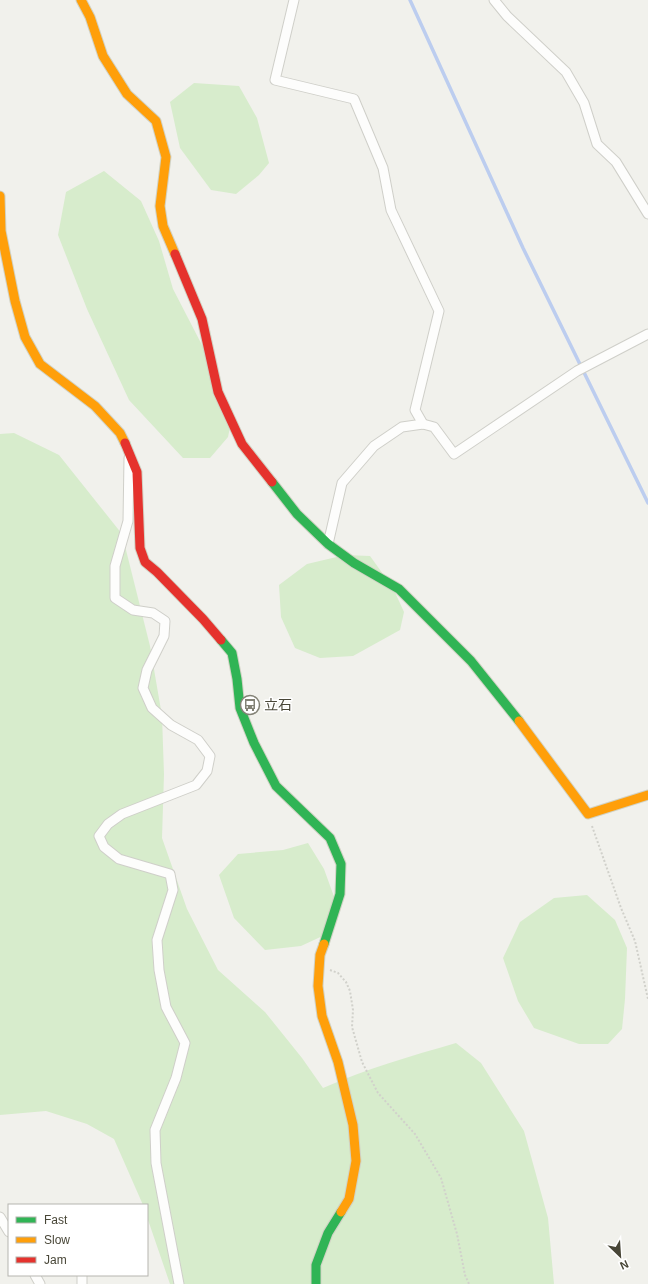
<svg xmlns="http://www.w3.org/2000/svg" width="648" height="1284" viewBox="0 0 648 1284" font-family="Arial,'Noto Sans JP',sans-serif">
  <style>
    .green { fill: #d7eccc }
    .lines { fill: none; stroke-linecap: round; stroke-linejoin: round }
    .stream { stroke: #bccdef; stroke-width: 3.5 }
    .street-casing { stroke: #cfcfc9; stroke-width: 11 }
    .fast-casing { stroke: #d1d2c4; stroke-width: 11 }
    .slow-casing { stroke: #d1d2c4; stroke-width: 11 }
    .jam-casing { stroke: #d1d2c4; stroke-width: 11 }
    .path { stroke: #d1d1cb; stroke-width: 2; stroke-dasharray: 2 2; stroke-linecap: butt }
    .street { stroke: #fdfdfc; stroke-width: 9 }
    .fast { stroke: #30b455; stroke-width: 9 }
    .slow { stroke: #ff9f0a; stroke-width: 9 }
    .jam { stroke: #e5322d; stroke-width: 9 }
    .labels { text-anchor: middle; dominant-baseline: central; stroke-width: 3; stroke-linejoin: round; paint-order: stroke }
    .poi-label { font-size: 14px; fill: #484637; stroke: #fff; text-anchor: start }
  </style>
  <rect width="100%" height="100%" fill="#f1f1ec"/>
  <g class="green">
    <polygon points="194,83 239,86 257,118 269,163 259,175 236,194 211,190 180,148 170,102"/>
    <polygon points="104,171 141,201 159,241 173,289 203,347 233,412 228,437 210,458 183,458 129,400 87,309 58,235 66,192"/>
    <path d="M14,433L59,455L122,534L150,646L162,716L164,774L162,838L187,909L218,970L265,1012L302,1058L323,1088C366,1069 411,1056 456,1043L481,1063L524,1131L548,1218L554,1284H170L147,1217V1205H143L114,1139L87,1124L46,1111L0,1115V434Z"/>
    <polygon points="345,555 370,556 393,588 404,612 400,630 353,656 320,658 295,648 281,617 279,585 307,564"/>
    <polygon points="308,843 324,869 337,905 329,933 301,946 265,950 234,918 219,875 238,854 283,850"/>
    <polygon points="587,895 615,920 627,948 625,999 622,1029 608,1044 579,1044 534,1028 518,1001 503,958 520,922 554,898"/>
  </g>
  <g class="lines">
    <polyline class="stream" points="410,0 523,248 648,503"/>
    <defs>
      <g id="street">
        <polyline points="294,0 275,80 354,99 383,168 391,210 439,311 415,410 423,424"/>
        <polyline points="494,0 507,16 566,72 584,103 597,144 616,162 648,214"/>
        <polyline points="129,458 128,521 115,566 115,598 133,610 153,613 165,621 164,636 147,670 143,688 152,708 171,725 198,740 210,756 207,771 196,785 122,814 108,824 99,836 104,847 119,859 170,874 173,890 157,940 159,970 166,1007 185,1043 176,1078 155,1130 156,1163 179,1284"/>
        <polyline points="328,544 342,483 374,446 402,427 423,424 434,427 454,454 577,371 648,334"/>
        <polyline points="0,1217 9,1232"/>
        <polyline points="35,1275 40,1284"/>
        <polyline points="82,1284 82,1275"/>
      </g>
      <g id="fast">
        <polyline points="272,482 297,514 328,544 354,563 399,589 471,661 519,721"/>
        <polyline points="221,640 232,653 237,679 240,708 254,743 276,786 330,838 341,864 340,894 324,944"/>
        <polyline points="316,1284 316,1265 328,1233 341,1212"/>
      </g>
      <g id="slow">
        <polyline points="81,0 90,17 103,56 127,94 156,121 166,157 160,206 163,226 175,254"/>
        <polyline points="0,196 1,231 15,301 25,337 40,364 95,406 120,433 125,443"/>
        <polyline points="519,721 588,814 648,795"/>
        <polyline points="324,944 320,955 318,986 322,1016 338,1062 353,1125 356,1161 349,1199 341,1212"/>
      </g>
      <g id="jam">
        <polyline points="175,254 202,319 218,392 242,444 272,482"/>
        <polyline points="125,443 137,472 140,548 145,562 157,572 203,619 221,640"/>
      </g>
    </defs>
    <use href="#street" class="street-casing"/>
    <use href="#fast" class="fast-casing"/>
    <use href="#slow" class="slow-casing"/>
    <use href="#jam" class="jam-casing"/>
    <g class="path">
      <polyline points="592,826 621,908 635,941 648,999"/>
      <polyline points="330,970 338,973 346,982 350,991 353,1010 352,1027 362,1062 378,1093 415,1134 441,1178 457,1234 465,1275 469,1284"/>
    </g>
    <use href="#street" class="street"/>
    <use href="#fast" class="fast"/>
    <use href="#slow" class="slow"/>
    <use href="#jam" class="jam"/>
  </g>
  <defs>
    <symbol id="bus-ring" viewBox="-11 -11 22 22"><circle r="9.5" fill="#fff" stroke="#838276" stroke-width="1.5"/><path d="M-5-6H5V4H4V6H2V4H-2V6H-4V4H-5ZM-3.5-4V0h7V-4ZM-3.5 1.2v1.5H-2V1.2ZM2 1.2v1.5H3.5V1.2Z" fill="#838276"/></symbol>
  </defs>
  <g fill-rule="evenodd">
    <use href="#bus-ring" x="239" y="694" width="22" height="22"/>
  </g>
  <g class="labels">
    <g class="poi-label">
      <text x="264" y="705">立石</text>
    </g>
  </g>
  <rect x="8" y="1204" width="140" height="72" fill="#ffffff" stroke="#b6b5af"/>
  <rect x="16" y="1217" width="20" height="6" fill="#30b455" stroke="#b6b5af"/>
  <text x="44" y="1224" font-size="12" fill="#484637">Fast</text>
  <rect x="16" y="1237" width="20" height="6" fill="#ff9f0a" stroke="#b6b5af"/>
  <text x="44" y="1244" font-size="12" fill="#484637">Slow</text>
  <rect x="16" y="1257" width="20" height="6" fill="#e5322d" stroke="#b6b5af"/>
  <text x="44" y="1264" font-size="12" fill="#484637">Jam</text>
  <g transform="translate(620 1256) rotate(155)" stroke="#ffffff" stroke-width="3" paint-order="stroke">
  <path d="M0-3L7 15L0 10L-7 15Z" fill="#484637"/>
  <text y="-6" font-size="11" font-weight="bold" text-anchor="middle" fill="#484637">N</text>
  </g>
</svg>
